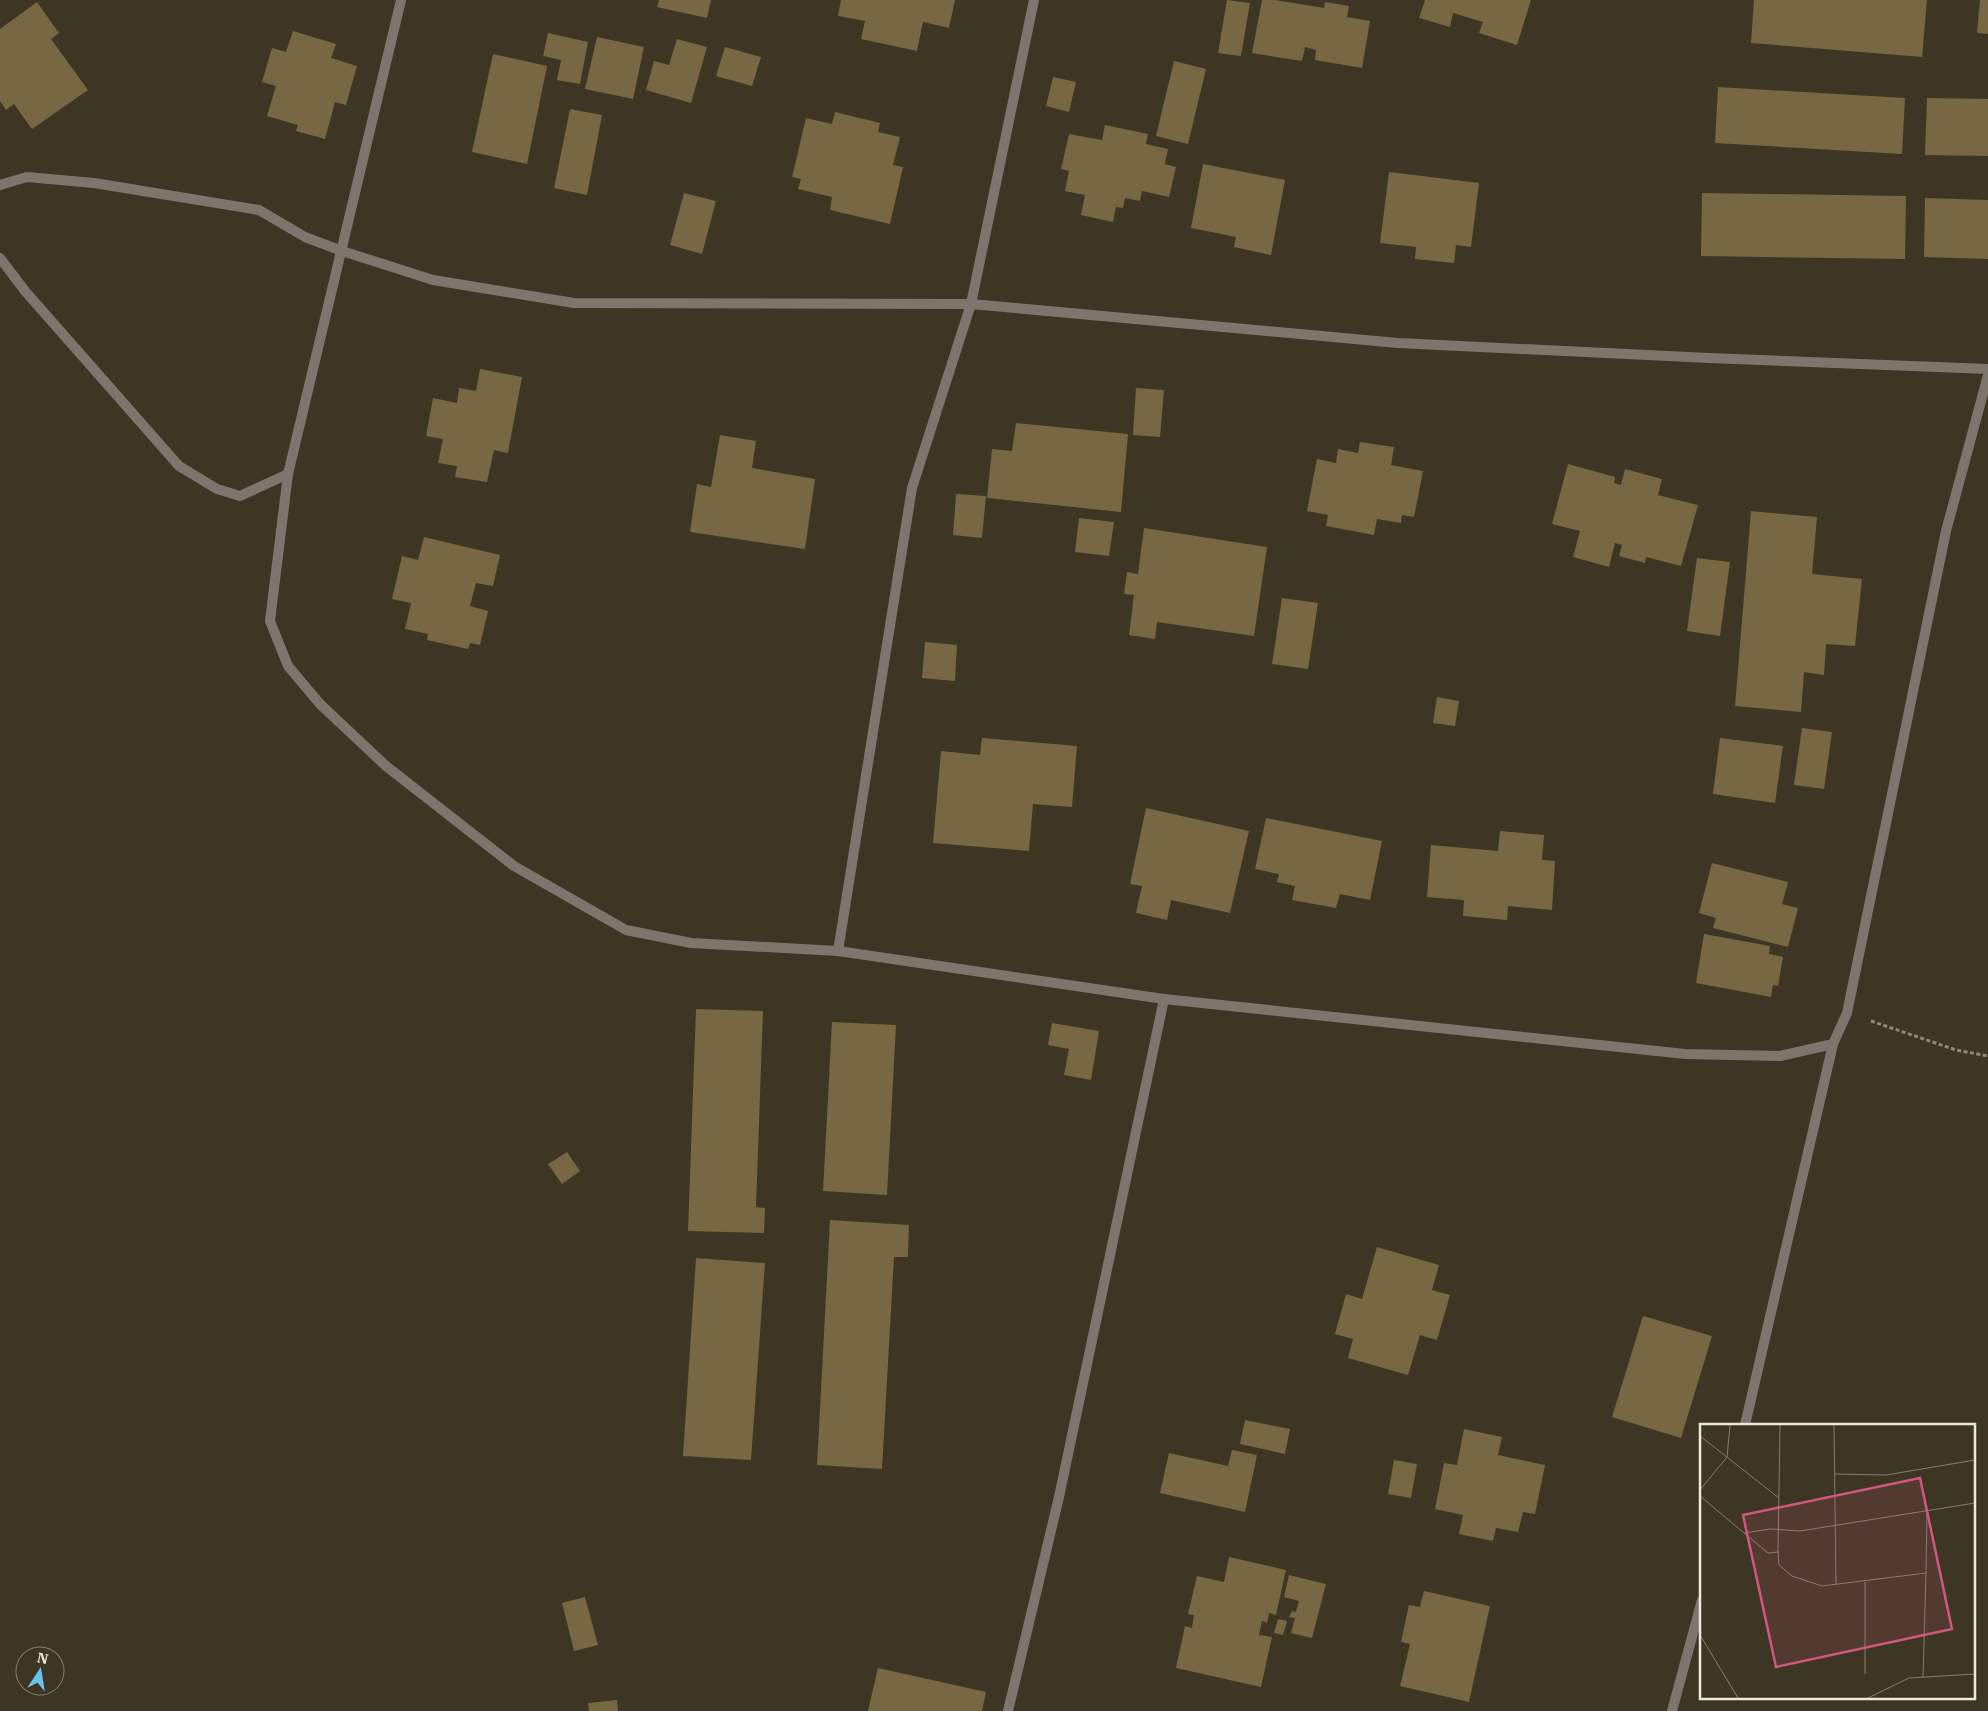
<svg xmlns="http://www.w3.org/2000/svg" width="1988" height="1711" viewBox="0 0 1988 1711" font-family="'IBM Plex Serif',serif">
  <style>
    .building { fill: #776742 }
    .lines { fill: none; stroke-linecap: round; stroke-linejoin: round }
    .path { stroke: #8f8879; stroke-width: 3; stroke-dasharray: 4 2.5; stroke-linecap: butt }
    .service { stroke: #7d766f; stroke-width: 10 }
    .minor { stroke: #7d766f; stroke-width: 10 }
    .inset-road { fill: none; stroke: #847e6e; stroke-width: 1 }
    .view { fill: #cf5782; fill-opacity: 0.15; stroke: #cf5782; stroke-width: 2.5 }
    .inset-edge { fill: none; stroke: #eee9de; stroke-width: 2.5 }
  </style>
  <rect width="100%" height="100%" fill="#3e3624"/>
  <g class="building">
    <polygon points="659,0 711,0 707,18 657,7"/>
    <polygon points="841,0 955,0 949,28 923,22 917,51 861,39 865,21 838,16"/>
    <polygon points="1227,0 1250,3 1241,56 1218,53"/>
    <polygon points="1262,0 1275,0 1324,8 1325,2 1349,6 1347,17 1370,21 1362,68 1315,60 1316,50 1305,47 1302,61 1252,53"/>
    <polygon points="1425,0 1531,0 1517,45 1479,33 1483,22 1453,13 1450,27 1419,18"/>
    <polygon points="1754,0 1927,0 1922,57 1751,43"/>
    <polygon points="1980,0 1988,0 1988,34 1977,33"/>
    <polygon points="37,2 59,33 51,39 88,90 32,129 14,104 6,110 0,101 0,29"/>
    <polygon points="293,31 336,44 331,58 357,66 346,105 335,102 325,139 296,131 298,125 267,116 276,86 262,82 272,48 286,52"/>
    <polygon points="548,33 588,42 580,84 557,80 561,60 543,56"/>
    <polygon points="597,37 644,47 633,99 585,89"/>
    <polygon points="677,39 707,47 691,103 646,90 654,61 669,65"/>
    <polygon points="725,47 761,57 752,86 716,76"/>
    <polygon points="493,54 547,66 527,164 472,152"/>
    <polygon points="1174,61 1206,69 1188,144 1156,136"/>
    <polygon points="1053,77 1076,82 1069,112 1046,106"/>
    <polygon points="1718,87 1905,98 1902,154 1715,143"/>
    <polygon points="1927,98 1988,99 1988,156 1925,155"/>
    <polygon points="570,109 602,115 587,195 554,188"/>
    <polygon points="835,112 880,123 878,132 900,137 893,165 903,167 890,224 830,210 832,197 798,189 801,179 792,177 806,118 832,124"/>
    <polygon points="1105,125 1148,134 1146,144 1168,149 1165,164 1176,167 1169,197 1142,191 1140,201 1125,198 1123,208 1116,207 1113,222 1081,215 1085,195 1065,191 1069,171 1061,169 1069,134 1102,140"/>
    <polygon points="1203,164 1285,180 1271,255 1234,247 1236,237 1191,228"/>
    <polygon points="1389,172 1479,183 1471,247 1456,245 1454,263 1415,259 1416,247 1380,243"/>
    <polygon points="684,193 716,201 702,254 670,245"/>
    <polygon points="1702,193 1906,196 1905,259 1701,256"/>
    <polygon points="1925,198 1988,200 1988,259 1924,257"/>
    <polygon points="480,369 522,377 508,453 494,450 487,482 455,477 457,466 438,463 443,439 426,436 433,398 457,403 459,388 476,391"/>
    <polygon points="1136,388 1164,390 1160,437 1133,435"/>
    <polygon points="1016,423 1128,434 1121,512 987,498 992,449 1012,451"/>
    <polygon points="720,435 756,441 752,468 815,479 805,549 690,532 697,484 711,487"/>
    <polygon points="1360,442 1394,447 1391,465 1423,471 1414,517 1402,515 1401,523 1377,519 1374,535 1326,526 1328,515 1307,511 1317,459 1336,463 1338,449 1358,453"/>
    <polygon points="1568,464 1615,477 1614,483 1621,485 1625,469 1662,479 1658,495 1698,505 1681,566 1646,557 1645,563 1619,556 1622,545 1615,543 1609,567 1573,557 1580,531 1552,524"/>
    <polygon points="956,494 986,496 982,538 953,535"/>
    <polygon points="1751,511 1817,517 1812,574 1862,579 1855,646 1826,644 1824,675 1804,672 1801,712 1735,706"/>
    <polygon points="1079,518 1114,522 1109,556 1075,552"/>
    <polygon points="1144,528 1267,547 1254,636 1157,622 1155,639 1129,635 1134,595 1124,594 1127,572 1138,574"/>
    <polygon points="424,537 500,555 493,586 476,583 470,606 488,611 480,645 470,643 468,649 427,640 428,634 405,629 411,603 392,599 402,556 418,560"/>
    <polygon points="1697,558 1730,562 1720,636 1687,631"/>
    <polygon points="1282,598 1318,603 1308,669 1272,664"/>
    <polygon points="925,642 957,645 955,681 922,678"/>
    <polygon points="1437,697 1459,701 1455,726 1433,723"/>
    <polygon points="1802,728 1832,732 1824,789 1794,785"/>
    <polygon points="982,738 1077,746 1072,807 1033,804 1029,851 933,843 941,751 980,755"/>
    <polygon points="1720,738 1783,746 1775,803 1713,794"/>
    <polygon points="1146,808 1249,831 1230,913 1171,900 1167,920 1136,913 1142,886 1130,884"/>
    <polygon points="1266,818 1382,841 1370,900 1340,894 1336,908 1292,900 1295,886 1277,882 1279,874 1255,869"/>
    <polygon points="1500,831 1544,835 1542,860 1555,861 1552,910 1508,906 1507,920 1463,916 1464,900 1427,897 1431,845 1498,851"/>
    <polygon points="1712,863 1788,882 1782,904 1798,908 1788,947 1713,928 1716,918 1699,913"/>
    <polygon points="1704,934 1770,946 1769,954 1783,957 1778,986 1773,985 1771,997 1696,983"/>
    <polygon points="696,1009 763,1011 756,1207 765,1208 764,1233 688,1231"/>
    <polygon points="832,1022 896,1025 887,1195 823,1191"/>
    <polygon points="1052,1023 1099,1031 1091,1080 1064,1075 1069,1049 1048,1045"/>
    <polygon points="567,1152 580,1171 562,1184 548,1164"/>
    <polygon points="830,1220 909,1225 908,1257 894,1257 882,1469 817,1465"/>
    <polygon points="1377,1247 1439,1265 1432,1290 1450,1295 1437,1340 1420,1335 1408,1375 1348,1358 1353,1339 1335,1334 1346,1294 1362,1299"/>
    <polygon points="696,1258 765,1263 751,1460 683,1456"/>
    <polygon points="1643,1316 1712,1336 1681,1438 1612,1417"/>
    <polygon points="1245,1420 1290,1429 1285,1454 1240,1444"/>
    <polygon points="1464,1429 1502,1437 1498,1455 1545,1465 1535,1514 1523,1512 1518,1532 1496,1528 1493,1541 1459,1534 1463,1515 1435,1509 1444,1463 1457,1465"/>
    <polygon points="1232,1450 1257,1455 1245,1512 1160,1493 1169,1453 1228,1466"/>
    <polygon points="1394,1460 1417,1464 1411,1498 1388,1494"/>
    <polygon points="1229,1557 1286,1570 1276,1615 1269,1613 1267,1623 1262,1621 1259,1635 1272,1637 1261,1687 1176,1668 1185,1626 1192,1628 1194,1615 1188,1614 1197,1576 1224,1582"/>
    <polygon points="1289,1575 1326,1584 1312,1638 1291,1633 1295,1618 1289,1617 1292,1611 1296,1612 1299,1601 1284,1597"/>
    <polygon points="1424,1591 1490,1606 1469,1702 1400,1686 1410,1644 1401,1642 1409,1605 1420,1607"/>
    <polygon points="585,1597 598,1645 574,1651 562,1603"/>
    <polygon points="1278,1619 1287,1621 1283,1635 1274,1633"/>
    <polygon points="878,1668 986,1692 982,1711 868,1711"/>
    <polygon points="617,1700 618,1711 589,1711 588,1703"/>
  </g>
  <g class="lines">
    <polyline class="path" points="1871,1021 1956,1050 1988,1056"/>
    <polyline class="service" points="1008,1711 1059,1497 1164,999"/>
    <g class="minor">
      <polyline points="401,0 288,474 270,621 288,666 320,704 386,766 514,866 626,930 691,943 838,951 1164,999 1685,1054 1780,1056 1833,1044 1847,1013 1946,531 1988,375"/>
      <polyline points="0,185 27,177 94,183 259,210 305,237 342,251 433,280 574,303 971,304 1398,343 1709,358 1988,369"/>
      <polyline points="0,258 25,291 179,466 217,489 240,496 288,474"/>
      <polyline points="838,951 912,488 971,304 1034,0"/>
      <polyline points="1745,1425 1833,1044"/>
      <polyline points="1672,1711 1702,1600"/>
    </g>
  </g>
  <g transform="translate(1700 1424)">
    <rect width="275" height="275" fill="#3e3624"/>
    <path class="inset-road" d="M80,1L78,128L79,141L92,152L122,162L226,149L227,86M134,1L136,160M0,12L79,74M135,50L186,51L275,36M0,66L27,33L30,1M0,72L68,129L78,128M44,109L70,105L100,107L275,79M0,211L38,274M165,250V158M223,253L226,149M168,274L209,254L275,250"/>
    <path class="view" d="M220,54L252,205L76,243L43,91Z"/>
    <rect width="275" height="275" class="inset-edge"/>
  </g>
  <g transform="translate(40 1671) rotate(12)"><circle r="24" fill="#3e3624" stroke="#847e6e"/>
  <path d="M0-4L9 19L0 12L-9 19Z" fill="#6bc3f2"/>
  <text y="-8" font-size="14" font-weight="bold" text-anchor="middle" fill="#eee9de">N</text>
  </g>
</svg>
